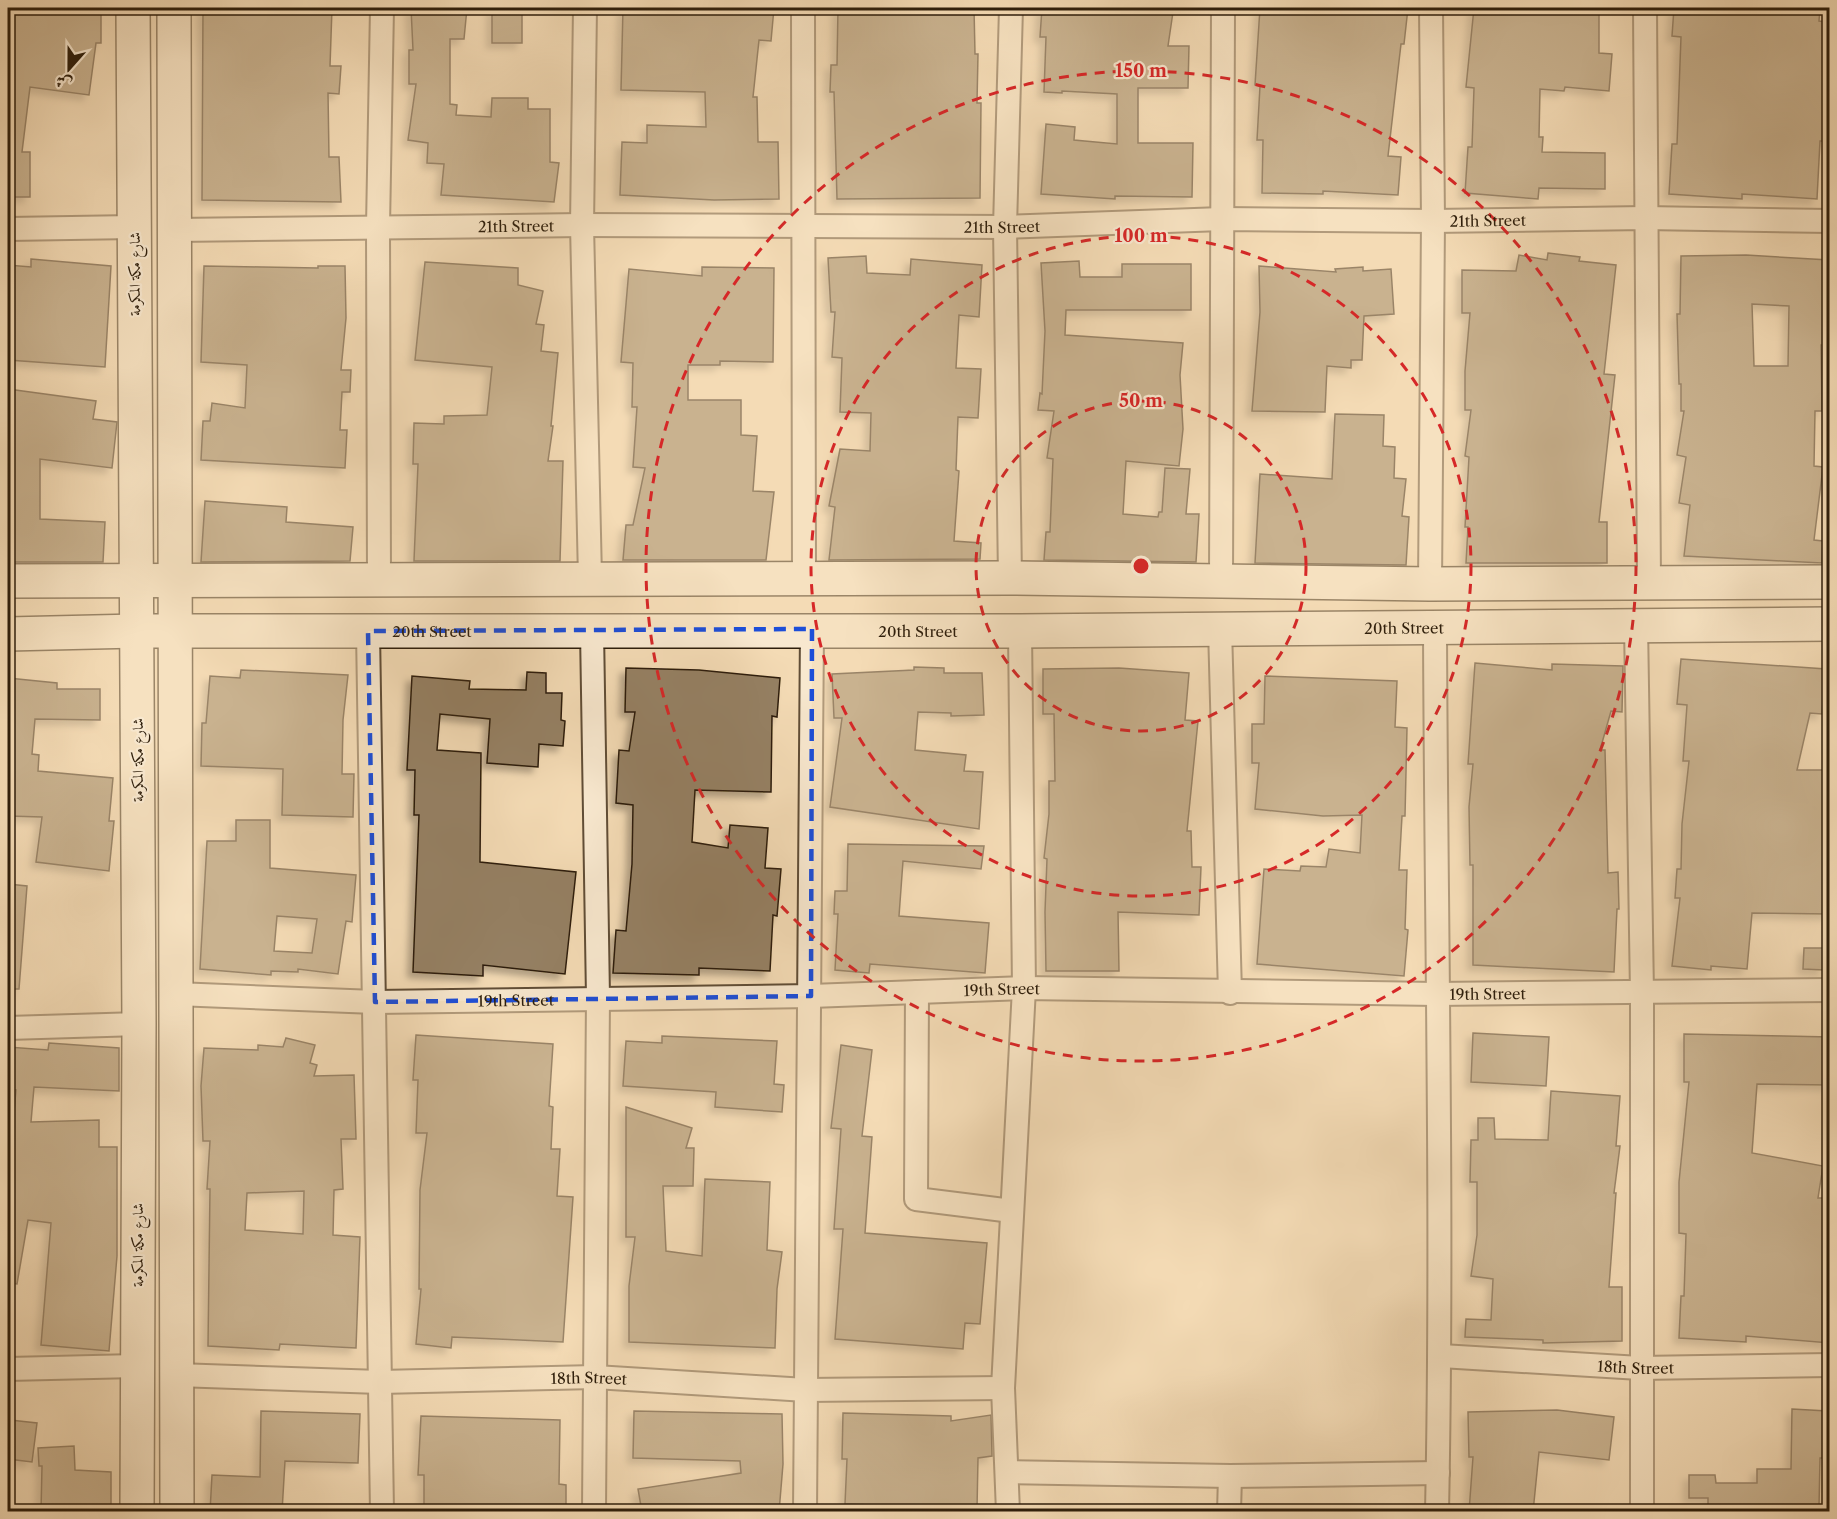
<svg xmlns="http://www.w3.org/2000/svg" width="1837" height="1519" viewBox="0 0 1837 1519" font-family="'Libre Caslon Text',Amiri,serif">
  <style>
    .building { fill: #958063; stroke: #2e1e0b; stroke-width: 1.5; fill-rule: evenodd; filter: url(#shadow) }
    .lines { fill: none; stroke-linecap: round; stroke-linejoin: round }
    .street-casing { stroke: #604d36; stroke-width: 26 }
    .secondary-casing { stroke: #2e1e0b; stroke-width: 36 }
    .street { stroke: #f8e8cf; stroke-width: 22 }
    .secondary { stroke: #f8e8cf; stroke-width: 33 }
    .marked { fill: none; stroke: #1d4ed8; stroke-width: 4.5; stroke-dasharray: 12 8; stroke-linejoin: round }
    .ring { fill: none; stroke: #d62828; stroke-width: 3; stroke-dasharray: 10 8 }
    .labels { text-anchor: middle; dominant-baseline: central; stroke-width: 4.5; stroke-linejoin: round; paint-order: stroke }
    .street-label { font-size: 15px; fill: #2e1e0b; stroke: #f8e8cf }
    .centre { fill: #d62828; stroke: #f8e8cf; stroke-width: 3 }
    .ring-label { font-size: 18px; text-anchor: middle; font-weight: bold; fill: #d62828; stroke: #f8e8cf; stroke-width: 4.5; stroke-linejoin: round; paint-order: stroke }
  </style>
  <defs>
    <filter id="shadow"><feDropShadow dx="-5.5" dy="5.5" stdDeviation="3" flood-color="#0004"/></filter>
  </defs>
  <rect width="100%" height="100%" fill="#f4dbb5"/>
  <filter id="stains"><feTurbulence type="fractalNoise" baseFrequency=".00333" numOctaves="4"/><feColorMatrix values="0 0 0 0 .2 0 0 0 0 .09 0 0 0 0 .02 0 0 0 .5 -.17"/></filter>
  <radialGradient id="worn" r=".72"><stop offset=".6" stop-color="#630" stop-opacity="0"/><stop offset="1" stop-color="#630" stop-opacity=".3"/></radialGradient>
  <g class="building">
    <polygon points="8,8 101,8 101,43 96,43 89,95 30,87 22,152 30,152 30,197 8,197"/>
    <polygon points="203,8 332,8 330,66 341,66 339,94 328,93 329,157 339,157 341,202 202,200"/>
    <polygon points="411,8 467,8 464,39 450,39 450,104 457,105 456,115 491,117 492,98 528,98 528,109 550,109 550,162 559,163 554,202 441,195 444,164 427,163 428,143 408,140 416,84 409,84 409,50 413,50"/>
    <rect x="492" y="8" width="30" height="35"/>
    <polygon points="623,8 774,8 771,41 759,40 753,97 757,97 758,142 778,142 779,199 714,200 620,195 622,142 647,143 647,125 706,127 705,92 621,90"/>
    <polygon points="838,8 974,8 975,54 978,54 977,103 981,103 980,198 837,199 834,92 830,92 831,65 837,65"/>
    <polygon points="1042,8 1143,8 1173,12 1168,46 1189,46 1188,88 1138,88 1138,143 1193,143 1192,197 1115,196 1115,199 1041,194 1046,124 1075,127 1074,140 1117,144 1117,94 1062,91 1062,93 1044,92 1046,37 1040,37"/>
    <polygon points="1260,8 1408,8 1404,44 1401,44 1388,156 1401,157 1398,195 1323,191 1323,194 1262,193 1263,140 1257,140 1260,86 1255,85"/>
    <polygon points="1474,8 1599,8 1599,53 1612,54 1609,91 1565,87 1564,91 1540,89 1539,137 1543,137 1542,152 1605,153 1605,189 1539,188 1538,199 1465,193 1468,147 1472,147 1474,88 1466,87"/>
    <polygon points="1674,8 1820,8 1819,21 1828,22 1826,46 1830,46 1830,89 1827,89 1826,141 1820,141 1817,199 1742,194 1742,199 1669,194 1672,144 1677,144 1681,37 1672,36"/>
    <polygon points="1548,253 1580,257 1579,261 1616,265 1604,374 1615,375 1599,522 1607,522 1607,563 1466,563 1468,527 1465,527 1469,457 1465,456 1471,410 1465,410 1465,371 1470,313 1462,313 1462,270 1516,271 1519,255 1547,260"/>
    <path d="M1746,255L1829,260L1823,345H1821L1822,411H1815L1814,466L1823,467L1814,540L1823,541L1822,563L1684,556L1690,505L1679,503L1686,457L1677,455L1684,411H1681V384H1679L1677,314H1680L1681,256ZM1752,304L1789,306L1788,366H1754Z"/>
    <polygon points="866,256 867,273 910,275 911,259 982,265 979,317 959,315 956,368 981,369 978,418 958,417 956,470 959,471 954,541 981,543 980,559 829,560 835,507 829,506 840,449 870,451 871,413 840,412 842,358 832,357 835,312 831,312 828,258"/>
    <polygon points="31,259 111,266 105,367 8,360 8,265 31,267"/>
    <polygon points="1079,261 1080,277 1122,277 1122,264 1191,264 1191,310 1066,310 1065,335 1183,343 1180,375 1183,429 1179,466 1126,461 1123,514 1158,517 1159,512 1162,512 1165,468 1190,469 1186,514 1199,514 1196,562 1044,560 1046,532 1050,532 1053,459 1047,458 1054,411 1038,410 1040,393 1042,394 1045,331 1041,263"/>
    <polygon points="425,262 518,268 518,285 543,291 536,324 544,325 541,351 558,353 551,426 553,426 548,461 563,461 560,561 414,561 418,464 413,464 414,423 444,424 444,416 487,415 492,367 415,360"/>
    <polygon points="204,266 318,268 318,266 345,266 346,318 341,370 351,370 350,392 342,392 340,430 347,430 345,468 201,460 203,421 210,421 212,403 245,408 247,365 201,362"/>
    <polygon points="1259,266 1336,272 1335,269 1363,267 1363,271 1391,269 1394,314 1364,316 1362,360 1351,360 1351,368 1327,366 1325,412 1252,411 1260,312"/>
    <polygon points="702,267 774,268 773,362 720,361 720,365 688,365 688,400 741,400 741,435 757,436 753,491 774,492 766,560 623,560 626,525 633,525 645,468 633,467 637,407 632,407 633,363 621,362 629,269 702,276"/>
    <polygon points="8,389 96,401 93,419 117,422 112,468 40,459 40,519 105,522 103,562 8,562"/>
    <polygon points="1335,414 1384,415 1383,446 1395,447 1394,478 1406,479 1402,516 1409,517 1406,565 1255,563 1260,474 1332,479"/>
    <polygon points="205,501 287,507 286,522 353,527 350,561 201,562"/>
    <polygon points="1681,659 1826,669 1822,714 1810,713 1797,770 1830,770 1830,810 1825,810 1823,874 1830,874 1830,914 1752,913 1747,969 1711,966 1711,970 1672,966 1680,898 1675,898 1677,869 1681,869 1682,824 1689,761 1683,761 1687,705 1677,704"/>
    <polygon points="1475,663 1552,670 1552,664 1623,666 1622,712 1611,711 1600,750 1605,750 1608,873 1618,872 1619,909 1617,909 1614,972 1473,965 1473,865 1470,865 1469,807 1473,764 1468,764"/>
    <polygon points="914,667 944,668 944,673 982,673 984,715 951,716 951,713 918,712 915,750 966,755 964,771 983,772 979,829 830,807 842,718 834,718 832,674 914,670"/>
    <polygon points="626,668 699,670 780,678 777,717 772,716 771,792 695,790 692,842 728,848 730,825 768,828 765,868 781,869 777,916 773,915 770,971 699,968 699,975 613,973 616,930 626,931 632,864 633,805 616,803 619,750 629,751 635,712 625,712"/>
    <polygon points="1119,668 1189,673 1185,720 1198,721 1187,831 1191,831 1192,867 1201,867 1199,915 1118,912 1119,971 1046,971 1045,912 1047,859 1044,858 1049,814 1049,781 1055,781 1054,714 1043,714 1043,669"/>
    <polygon points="241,670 348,675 343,720 342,774 354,774 353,817 282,815 283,769 201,766 202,723 206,723 210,676 240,678"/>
    <polygon points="527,672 546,673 546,693 562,693 561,720 565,721 563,746 539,744 538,767 487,763 490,719 440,714 437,750 481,753 480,862 576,872 565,974 483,965 483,976 413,972 419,815 414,815 415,770 407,770 412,676 470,681 469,689 526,690"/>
    <polygon points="1265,676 1397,681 1395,727 1407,728 1405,816 1402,816 1399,870 1407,870 1405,929 1408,930 1404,976 1257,964 1264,869 1300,871 1301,866 1326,867 1329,849 1360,853 1362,815 1323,816 1255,809 1259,763 1252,763 1252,724 1264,724"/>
    <polygon points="8,678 57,683 57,689 100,689 100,720 35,719 32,754 39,755 38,771 113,778 109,821 114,821 109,871 36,862 42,817 8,816"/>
    <path d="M236,820H270V868L356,875L352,922L346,921L338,974L298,969V972L271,971V975L200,969L207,841H236ZM277,916L317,919L312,953L274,951Z"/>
    <polygon points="848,844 984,846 981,869 903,861 899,916 989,923 985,973 870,964 869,973 835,970 838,914 834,914 835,891 847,891"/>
    <polygon points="8,884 27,886 19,989 8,989"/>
    <polygon points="1804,948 1825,948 1824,970 1803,969"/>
    <polygon points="1473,1033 1549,1037 1546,1086 1471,1082"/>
    <polygon points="1684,1034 1830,1037 1830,1085 1757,1084 1752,1153 1823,1166 1818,1198 1830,1198 1829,1251 1824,1314 1830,1314 1830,1343 1746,1336 1746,1342 1679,1338 1681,1296 1684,1296 1686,1234 1679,1233 1679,1182 1689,1082 1684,1082"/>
    <polygon points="416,1035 553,1044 549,1106 553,1107 551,1149 560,1149 557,1196 573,1197 563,1342 452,1337 451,1348 416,1344 421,1289 419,1289 420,1190 427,1133 416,1133 418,1080 413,1080"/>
    <polygon points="662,1036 777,1041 774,1084 784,1085 782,1112 715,1107 716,1092 623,1086 626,1041 662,1043"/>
    <path d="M286,1038L315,1045L310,1063L317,1065L314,1076L354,1075L356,1139H341L343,1189L334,1190L333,1235L360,1237L356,1348L280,1344L279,1350L208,1346L210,1189H207L210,1141H203L201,1086L204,1048L258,1050V1045L283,1047ZM304,1191L303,1234L245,1230L247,1193Z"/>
    <polygon points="49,1043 119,1048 119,1091 34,1087 31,1122 99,1120 99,1147 117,1147 117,1256 109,1351 41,1345 51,1223 28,1220 17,1284 8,1283 8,1155 10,1155 16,1090 8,1089 8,1047 48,1050"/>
    <polygon points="841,1045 872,1050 862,1136 872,1137 865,1233 987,1243 980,1324 965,1323 963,1349 835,1339 843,1229 834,1229 841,1129 831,1128"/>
    <polygon points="1551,1091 1620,1096 1616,1146 1620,1146 1614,1193 1616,1193 1609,1287 1622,1287 1622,1341 1543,1343 1543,1340 1465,1337 1466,1319 1491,1320 1493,1279 1471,1276 1477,1235 1477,1182 1470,1182 1471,1140 1478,1140 1478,1118 1494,1118 1495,1139 1548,1140"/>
    <polygon points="626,1107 692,1128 686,1148 694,1148 693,1186 663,1186 666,1251 702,1256 705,1179 770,1182 767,1250 782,1252 777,1289 775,1348 629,1342 629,1286 635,1237 626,1237"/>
    <polygon points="1792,1409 1827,1411 1826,1458 1820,1458 1819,1507 1708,1507 1708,1498 1689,1498 1689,1475 1715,1475 1716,1483 1757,1483 1757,1469 1791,1469"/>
    <polygon points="1557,1410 1614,1417 1609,1460 1539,1452 1533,1512 1469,1512 1473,1457 1469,1457 1468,1412"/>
    <polygon points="261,1411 360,1414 358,1463 285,1461 282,1512 210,1512 212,1475 260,1477"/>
    <polygon points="634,1411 782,1414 783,1464 779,1512 701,1512 678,1509 642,1512 638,1489 741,1473 740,1461 633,1458"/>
    <polygon points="843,1413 951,1416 951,1421 991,1415 992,1456 978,1458 977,1509 845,1504 847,1459 842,1459"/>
    <polygon points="421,1416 560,1420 559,1484 566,1485 566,1512 424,1512 424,1475 418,1475"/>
    <polygon points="10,1420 37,1423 32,1462 8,1459"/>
    <polygon points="74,1446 75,1470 111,1472 111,1512 41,1512 42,1466 39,1466 38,1448"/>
  </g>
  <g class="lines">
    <defs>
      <g id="street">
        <polyline points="585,8 582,225 590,578"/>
        <polyline points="803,8 804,579"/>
        <polyline points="1645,8 1649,581"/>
        <polyline points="8,229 134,227"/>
        <path id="s1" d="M176,230L582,225L1005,227L1222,219L1433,221L1645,218L1830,221"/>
        <polyline points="1010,578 1005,227 1011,8"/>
        <polyline points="379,580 378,226 382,8"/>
        <polyline points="1221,581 1223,8"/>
        <polyline points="1430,584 1433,221 1431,8"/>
        <polyline points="1636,625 1642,993 1642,1512"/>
        <path d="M1435,627C1436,922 1443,1217 1437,1512"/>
        <polyline points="1220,628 1230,993"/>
        <polyline points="368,631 382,1512"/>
        <polyline points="592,631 598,997 594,1512"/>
        <polyline points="917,992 916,1199 1012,1211"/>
        <path id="s2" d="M176,994L375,1002L811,996L1024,988L1436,994L1830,990"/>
        <polyline points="8,1028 139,1024"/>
        <path id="s3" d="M1441,1356L1640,1368L1830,1365"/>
        <polyline points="8,1369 136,1366"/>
        <path id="s4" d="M177,1375L380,1382L595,1377L806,1390L1003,1388"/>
        <polyline points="1007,1472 1230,1476 1438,1473"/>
        <polyline points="805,1512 812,629"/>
        <polyline points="1008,1512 1003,1388 1024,988 1020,631"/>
        <polyline points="1229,1512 1230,1476"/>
      </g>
      <g id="secondary">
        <polyline points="133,8 139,1024 137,1512"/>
        <polyline points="174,8 177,1512"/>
        <polyline points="8,581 1010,578 1430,584 1830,582"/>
        <path id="s5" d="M8,634L137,631H1020L1830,624"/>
      </g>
    </defs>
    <use href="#street" class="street-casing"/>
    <use href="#secondary" class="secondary-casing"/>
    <use href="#street" class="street"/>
    <use href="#secondary" class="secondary"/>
  </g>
  <path d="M0 0H1837V1519H0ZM812,629L811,996L375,1002L368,631Z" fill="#f4dbb5" fill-opacity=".55" fill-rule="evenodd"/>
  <path class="marked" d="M812,629L811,996L375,1002L368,631Z"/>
  <g class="ring">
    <circle cx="1141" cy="566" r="165"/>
    <circle cx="1141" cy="566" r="330"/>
    <circle cx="1141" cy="566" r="495"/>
  </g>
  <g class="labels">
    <g class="street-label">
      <text stroke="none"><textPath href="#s1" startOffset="1312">21th Street</textPath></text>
      <text stroke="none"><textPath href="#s1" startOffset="340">21th Street</textPath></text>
      <text stroke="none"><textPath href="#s1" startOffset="826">21th Street</textPath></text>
      <text transform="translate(134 274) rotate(-90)">شارع مكة المكرمة</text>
      <text stroke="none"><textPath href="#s5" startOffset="1396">20th Street</textPath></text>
      <text stroke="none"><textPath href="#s5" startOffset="910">20th Street</textPath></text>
      <text stroke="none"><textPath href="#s5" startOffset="424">20th Street</textPath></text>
      <text transform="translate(137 760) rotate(-90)">شارع مكة المكرمة</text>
      <text stroke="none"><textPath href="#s2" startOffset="826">19th Street</textPath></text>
      <text stroke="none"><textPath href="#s2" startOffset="1312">19th Street</textPath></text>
      <text stroke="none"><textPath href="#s2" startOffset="340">19th Street</textPath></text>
      <text transform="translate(137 1245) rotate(-90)">شارع مكة المكرمة</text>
      <text stroke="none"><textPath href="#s3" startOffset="195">18th Street</textPath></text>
      <text stroke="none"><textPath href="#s4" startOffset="412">18th Street</textPath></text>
    </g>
  </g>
  <circle cx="1141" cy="566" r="9" class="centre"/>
  <g class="ring-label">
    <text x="1141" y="77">150 m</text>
    <text x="1141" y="242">100 m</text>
    <text x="1141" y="407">50 m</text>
  </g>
  <rect width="1837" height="1519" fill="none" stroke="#f4dbb5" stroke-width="30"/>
  <rect x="9" y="9" width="1819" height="1501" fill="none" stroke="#2e1e0b" stroke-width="3"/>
  <rect x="15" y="15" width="1807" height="1489" fill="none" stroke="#2e1e0b" stroke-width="1.5"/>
  <g transform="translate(69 69) rotate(201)" stroke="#f8e8cf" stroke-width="4.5" paint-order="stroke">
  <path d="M0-4.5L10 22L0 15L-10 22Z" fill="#2e1e0b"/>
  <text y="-9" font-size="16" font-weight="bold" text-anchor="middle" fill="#2e1e0b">ش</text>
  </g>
  <rect width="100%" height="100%" filter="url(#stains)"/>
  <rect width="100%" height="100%" fill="url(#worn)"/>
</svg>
